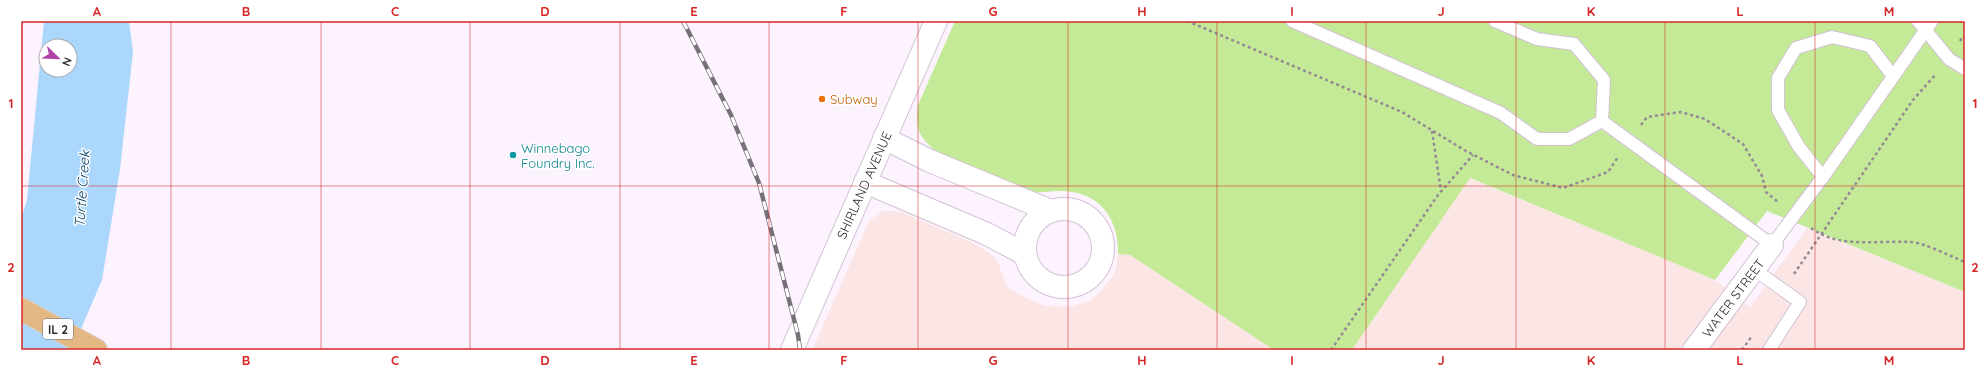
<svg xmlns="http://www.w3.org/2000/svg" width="1986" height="371" viewBox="0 0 1986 371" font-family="Quicksand,sans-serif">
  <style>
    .commercial { fill: #fce6e5 }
    .green { fill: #c5ea97 }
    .water { fill: #abd7fd; fill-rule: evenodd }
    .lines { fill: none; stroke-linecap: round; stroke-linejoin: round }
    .service-casing { stroke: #d1c2d4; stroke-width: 14 }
    .minor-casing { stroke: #d1c2d4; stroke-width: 24 }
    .tertiary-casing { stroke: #d1c2d4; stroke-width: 24 }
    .primary-casing { stroke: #d5d4d6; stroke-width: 24 }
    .path { stroke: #938b94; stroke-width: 2.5; stroke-dasharray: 3 3; stroke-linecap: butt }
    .service { stroke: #fff; stroke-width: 12 }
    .minor { stroke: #fff; stroke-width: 22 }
    .tertiary { stroke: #fff; stroke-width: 22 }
    .primary { stroke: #e4b885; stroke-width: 22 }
    .rail-casing { stroke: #777079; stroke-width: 4.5 }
    .rail { stroke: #fff; stroke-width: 3; stroke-dasharray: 9; stroke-linecap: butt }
    .grid { fill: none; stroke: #d62828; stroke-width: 1; stroke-opacity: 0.55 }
    .food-dot { fill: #e8710a; stroke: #fff; stroke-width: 1.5 }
    .culture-dot { fill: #0f9aa8; stroke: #fff; stroke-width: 1.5 }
    .labels { text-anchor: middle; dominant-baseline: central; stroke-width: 3; stroke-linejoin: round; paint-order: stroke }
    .shield { fill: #fff; stroke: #6d696e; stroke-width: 1 }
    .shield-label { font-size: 12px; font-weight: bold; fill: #2f2930 }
    .food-label { font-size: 13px; fill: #c56008; stroke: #fff; text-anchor: start }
    .culture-label { font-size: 13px; fill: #0d838f; stroke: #fff; text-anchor: start }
    .street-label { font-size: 13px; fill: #2f2930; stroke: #fff }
    .water-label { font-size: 14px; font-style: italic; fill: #014066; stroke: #fff }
    .neatline { fill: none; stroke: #d62828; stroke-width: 1.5 }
    .grid-label { font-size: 13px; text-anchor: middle; font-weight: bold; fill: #d62828 }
  </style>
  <rect width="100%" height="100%" fill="#fcf3fe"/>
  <g class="commercial">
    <polygon points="1469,178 1715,280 1750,307 1807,228 1965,292 1965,350 1352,350"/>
    <polygon points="883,211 893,211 904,213 969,241 990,253 997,260 1006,284 1010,289 1032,301 1047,306 1068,307 1089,301 1098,294 1113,276 1116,268 1118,254 1130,255 1274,350 812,350 869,221"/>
  </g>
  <path class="green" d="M955,21H1965V292L1767,211L1715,280L1470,178L1352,350H1274L1130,255L1118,254C1119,216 1097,190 1058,191C1048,191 1039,194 1030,191C1000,182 970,166 940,154C920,139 914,130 918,105Z"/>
  <path class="water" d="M44,21H129L133,52L120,169L102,280L72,350H21V218L27,200ZM46,46H70V70H46Z"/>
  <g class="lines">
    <defs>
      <g id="service">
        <polyline points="1292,21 1501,113 1537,139 1569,139 1602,121"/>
        <polyline points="1495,21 1537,39 1574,44 1604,80 1602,121"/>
        <polyline points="1918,21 1949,59 1965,69"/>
        <polyline points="1602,121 1772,245 1823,177 1932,21"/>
        <polyline points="1823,177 1799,147 1778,110 1778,78 1796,48 1832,37 1870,46 1893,76"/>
        <polyline points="1755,270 1800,302 1769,350"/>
      </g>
      <g id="minor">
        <polyline points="884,138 930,161 1051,211"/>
        <polyline points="865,182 987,234 1025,254"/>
        <circle cx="1064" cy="248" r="39"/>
        <polyline points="1694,350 1772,245"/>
      </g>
      <polyline id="tertiary" points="792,350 936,21"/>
      <polyline id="primary" points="21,309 96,350"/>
    </defs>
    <use href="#service" class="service-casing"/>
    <use href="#minor" class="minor-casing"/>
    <use href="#tertiary" class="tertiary-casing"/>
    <use href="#primary" class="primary-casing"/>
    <g class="path">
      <polyline points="1187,21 1402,112 1466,151 1513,175 1563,188 1608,172 1618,157"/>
      <polyline points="1960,41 1963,36 1965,37"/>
      <polyline points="1641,125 1647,117 1681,112 1705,119 1743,144 1762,176 1766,192 1778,202"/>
      <polyline points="1432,131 1441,191"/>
      <path d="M1811,228C1839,249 1877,240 1910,242C1923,242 1952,257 1965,262"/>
      <polyline points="1794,274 1913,100 1936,74"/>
      <polyline points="1331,350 1438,195 1473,155"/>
      <polyline points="1742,350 1752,336"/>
    </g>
    <use href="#service" class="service"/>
    <use href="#minor" class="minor"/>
    <use href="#tertiary" class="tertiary"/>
    <use href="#primary" class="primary"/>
    <defs>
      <polyline id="rail" points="683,21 731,115 759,183 798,335 800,350"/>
    </defs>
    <use href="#rail" class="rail-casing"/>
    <use href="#rail" class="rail"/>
  </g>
  <path class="grid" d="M171,21V350M321,21V350M470,21V350M620,21V350M769,21V350M918,21V350M1068,21V350M1217,21V350M1366,21V350M1516,21V350M1665,21V350M1815,21V350M21,186H1965"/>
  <circle class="food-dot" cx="822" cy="99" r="4"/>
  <circle class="culture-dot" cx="513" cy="155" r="4"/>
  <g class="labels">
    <rect class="shield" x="43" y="319" width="30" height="20" rx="3"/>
    <g class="shield-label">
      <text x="58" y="329">IL 2</text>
    </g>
    <g class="food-label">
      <text x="830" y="99">Subway</text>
    </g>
    <g class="culture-label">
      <text x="521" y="148">Winnebago<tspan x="521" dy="15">Foundry Inc.</tspan></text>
    </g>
    <g class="street-label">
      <text transform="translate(864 185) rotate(-66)">SHIRLAND AVENUE</text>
      <text transform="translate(1733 298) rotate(-53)">WATER STREET</text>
    </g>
    <g class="water-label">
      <text transform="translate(82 189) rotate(-86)">Turtle Creek</text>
    </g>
  </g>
  <rect width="1986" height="371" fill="none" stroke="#ffffff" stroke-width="44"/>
  <g transform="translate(58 58) rotate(113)"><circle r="19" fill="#ffffff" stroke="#aca9ac"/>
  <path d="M0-3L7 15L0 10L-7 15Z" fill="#b045a7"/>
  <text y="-6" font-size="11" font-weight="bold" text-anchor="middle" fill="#2f2930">N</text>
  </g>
  <rect x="22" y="22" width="1942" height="327" class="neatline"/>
  <g class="grid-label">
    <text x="97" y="16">A</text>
    <text x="246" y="16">B</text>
    <text x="395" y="16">C</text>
    <text x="545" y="16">D</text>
    <text x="694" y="16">E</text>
    <text x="844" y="16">F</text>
    <text x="993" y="16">G</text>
    <text x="1142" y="16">H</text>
    <text x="1292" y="16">I</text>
    <text x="1441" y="16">J</text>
    <text x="1591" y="16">K</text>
    <text x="1740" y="16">L</text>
    <text x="1889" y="16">M</text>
    <text x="11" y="108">1</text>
    <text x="1975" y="108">1</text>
    <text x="11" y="272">2</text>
    <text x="1975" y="272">2</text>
    <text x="97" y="365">A</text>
    <text x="246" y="365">B</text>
    <text x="395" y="365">C</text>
    <text x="545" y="365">D</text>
    <text x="694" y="365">E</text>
    <text x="844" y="365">F</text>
    <text x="993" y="365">G</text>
    <text x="1142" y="365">H</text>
    <text x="1292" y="365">I</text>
    <text x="1441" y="365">J</text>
    <text x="1591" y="365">K</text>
    <text x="1740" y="365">L</text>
    <text x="1889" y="365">M</text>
  </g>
</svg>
